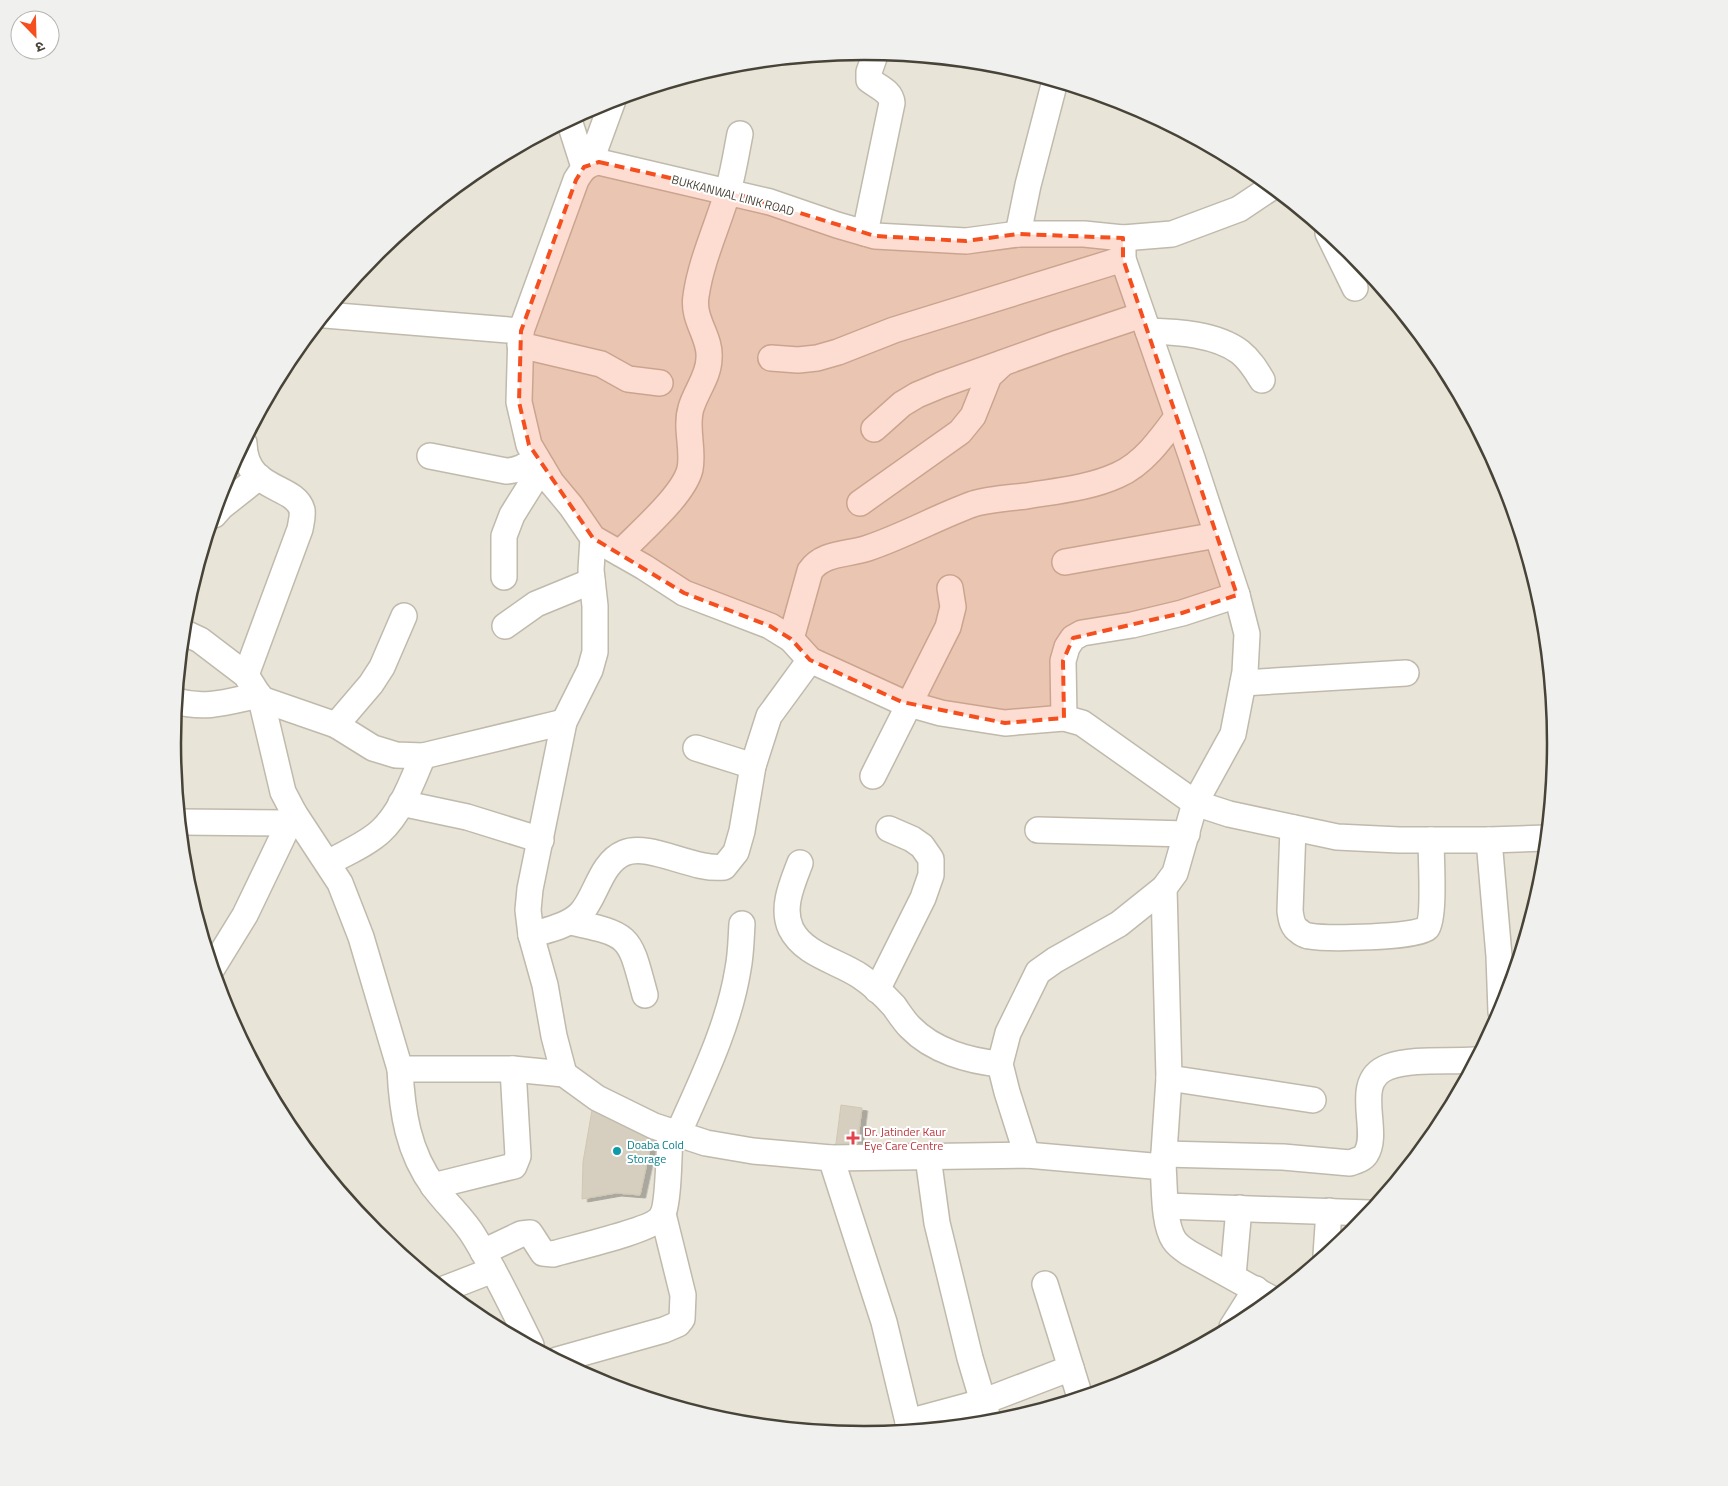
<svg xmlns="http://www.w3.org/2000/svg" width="1728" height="1486" viewBox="0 0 1728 1486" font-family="'Titillium Web','Noto Sans Devanagari',sans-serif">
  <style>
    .residential { fill: #e8e4d7 }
    .building { fill: #d6cebf; stroke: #d0c7b2; filter: url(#shadow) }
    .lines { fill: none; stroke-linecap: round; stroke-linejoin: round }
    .minor-casing { stroke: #c0baac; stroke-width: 28 }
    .minor { stroke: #fff; stroke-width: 25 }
    .marked { fill: #f54f1f; fill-opacity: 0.2; stroke: #f54f1f; stroke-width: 4; stroke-dasharray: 10 6; stroke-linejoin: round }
    .health-dot { fill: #e0444e; stroke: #fff; stroke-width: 2 }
    .culture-dot { fill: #0f9aa8; stroke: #fff; stroke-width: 2 }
    .labels { text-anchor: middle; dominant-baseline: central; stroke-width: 4; stroke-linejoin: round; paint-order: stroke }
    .street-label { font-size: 12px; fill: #484337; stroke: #fff }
    .health-label { font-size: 12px; fill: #be3a42; stroke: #fff; text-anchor: start }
    .culture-label { font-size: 12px; fill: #0d838f; stroke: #fff; text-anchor: start }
    .rim { fill: none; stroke: #484337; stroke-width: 2.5 }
  </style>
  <defs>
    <filter id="shadow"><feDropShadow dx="5.5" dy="3" stdDeviation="0" flood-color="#0004"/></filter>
  </defs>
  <rect width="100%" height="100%" fill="#f4f2e9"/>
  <circle class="residential" cx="864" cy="743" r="690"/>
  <g class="building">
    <polygon points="841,1105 862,1108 856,1154 835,1151"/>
    <polygon points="592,1110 652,1140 640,1195 616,1193 582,1199 583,1162"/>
  </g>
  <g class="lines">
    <defs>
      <g id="minor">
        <polyline points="569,120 584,167"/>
        <polyline points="590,163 613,100"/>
        <path d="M865,233L892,103C891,91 878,87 869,80V72L876,52"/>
        <polyline points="1328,233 1355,288"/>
        <polyline points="1018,234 1028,185 1055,81"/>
        <path d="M325,315L521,331L576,180C582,170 586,164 599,162L770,202L837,225L875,236L966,241L1018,234H1084L1123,238L1172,234L1239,209L1272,187"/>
        <polyline points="521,331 519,402 529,445 551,482 571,506 593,538 644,567 684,593 770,626 791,639 810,660 902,702 941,713 1005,723 1064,718 1082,723 1195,803 1229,814 1337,837 1399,840 1489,840 1546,838"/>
        <path d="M1148,331C1178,332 1216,334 1240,352C1250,360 1256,370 1262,380"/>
        <polyline points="520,345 601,364 628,379 660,383"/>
        <polyline points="771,358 798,360 817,358 838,352 894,330 1123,259"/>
        <polyline points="874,429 902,404 917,395 941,385 1058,343 1142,315"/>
        <path d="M244,443C245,492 295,484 302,510C303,516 301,523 300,529L246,675"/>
        <path d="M430,456L506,471C518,471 527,465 537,459"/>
        <polyline points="860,503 960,432 973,416 989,376 1003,363"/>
        <polyline points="214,515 221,507 259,477"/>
        <path d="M620,553C639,533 684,495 690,469C694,449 685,428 691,408C696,391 709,376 709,358C711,337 692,320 696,296C701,261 717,227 727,194C733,175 736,154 740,134"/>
        <polyline points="1065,562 1217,535"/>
        <polyline points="504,577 504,536 512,515 542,467"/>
        <polyline points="505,626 536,604 592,581"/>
        <path d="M183,632L200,640L246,675L261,699L283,792L294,813L340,883L361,937L400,1069H513L564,1074L597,1098L654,1126L706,1143L753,1151L831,1158L1027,1155L1163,1167C1165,1187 1163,1223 1174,1240C1178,1246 1183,1249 1189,1253L1272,1299"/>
        <path d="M791,639L810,571C823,552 848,555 868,548C904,536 937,517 973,504C989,499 1009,498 1026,496C1056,491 1090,488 1118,475C1143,464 1161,439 1177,417"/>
        <polyline points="1243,683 1406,673"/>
        <polyline points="261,699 336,725 373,748 396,755 423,756 564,722"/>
        <path d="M176,701C206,710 230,701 259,695"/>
        <polyline points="1064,718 1063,661 1067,647 1073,638 1082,633 1132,625 1182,613 1237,595"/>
        <polyline points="336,725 371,684 382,667 404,616"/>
        <polyline points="696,748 753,766"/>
        <polyline points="873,776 948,627 953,607 950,588"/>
        <polyline points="401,803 467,817 541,840"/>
        <polyline points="180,822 290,823"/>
        <path d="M1293,828L1290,911C1291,918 1292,927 1299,931C1301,933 1306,936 1309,936C1326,939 1418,938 1427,928C1435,918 1431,856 1431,840"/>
        <polyline points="1038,830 1187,834"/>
        <polyline points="1489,840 1499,956 1501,1012"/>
        <path d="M328,863C345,853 366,845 381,831C402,811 412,781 423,756"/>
        <path d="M800,863C792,884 781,908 791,929C804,955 838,961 860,976C872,984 884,995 894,1006C899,1013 904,1021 910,1027C933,1051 969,1061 1000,1064"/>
        <path d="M571,922C632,935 629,936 645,995"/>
        <path d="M531,935C547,930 568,926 580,914C596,898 600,863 624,853C649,842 693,871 724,867L736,852L742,831L753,766L769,716L810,660"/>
        <polyline points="213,967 245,915 294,813"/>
        <polyline points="877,990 923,898 931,875 931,859 922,846 912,839 889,829"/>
        <path d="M400,1069C402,1112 408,1152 434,1187C447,1205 464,1219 475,1238C496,1272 513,1309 531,1345"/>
        <polyline points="564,1074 554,1036 545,985 531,935 528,910 530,889 564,722 590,670 595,652 595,606 591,570 593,538"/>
        <polyline points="1169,1078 1313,1100"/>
        <path d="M678,1134C701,1082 729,1026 738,969C741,954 741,939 742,924"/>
        <path d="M1164,1154L1283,1157L1350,1163C1356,1161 1363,1159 1366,1154C1381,1131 1351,1081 1388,1067C1413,1058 1448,1062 1475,1060"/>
        <polyline points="1027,1155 1007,1092 1000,1064 1008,1033 1038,972 1055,960 1119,924 1164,888 1175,873 1195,803 1233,734 1245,672 1247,634 1237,595 1192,458 1123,259 1123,238"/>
        <polyline points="928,1157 937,1223 970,1358 989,1422"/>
        <polyline points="831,1158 884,1322 910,1430"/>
        <polyline points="1163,1167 1169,1078 1164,888"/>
        <polyline points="433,1186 514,1166 518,1156 513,1069"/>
        <polyline points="1166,1206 1369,1213"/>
        <path d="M483,1252L521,1234L530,1233L543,1253L553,1254C573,1248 654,1230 662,1216C669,1204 669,1148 670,1131"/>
        <polyline points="1326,1255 1329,1211"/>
        <polyline points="1233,1276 1239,1208"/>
        <polyline points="1045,1284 1080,1397"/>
        <polyline points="444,1289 493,1270"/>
        <polyline points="1232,1327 1256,1289"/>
        <polyline points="557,1360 664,1330 678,1324 682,1319 683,1295 663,1214"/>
        <polyline points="908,1422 982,1402 1071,1368"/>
      </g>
    </defs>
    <use href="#minor" class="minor-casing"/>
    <use href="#minor" class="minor"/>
  </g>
  <path class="marked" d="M599,162L728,191L875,236L966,241L1018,234L1123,238V259L1237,595L1182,613L1073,638L1063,661L1064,718L1005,723L902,702L810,660L791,639L770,626L684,593L593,538L529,445L519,402L521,331L576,180L584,167Z"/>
  <path class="health-dot" d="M850.5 1130.5h5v5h5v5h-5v5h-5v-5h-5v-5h5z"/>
  <circle class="culture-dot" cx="617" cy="1151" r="5"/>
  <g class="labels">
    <g class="street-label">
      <text transform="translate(733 195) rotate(15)">BUKKANWAL LINK ROAD</text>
    </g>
    <g class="health-label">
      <text x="864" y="1131">Dr. Jatinder Kaur<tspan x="864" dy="14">Eye Care Centre</tspan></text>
    </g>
    <g class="culture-label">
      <text x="627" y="1144">Doaba Cold<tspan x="627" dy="14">Storage</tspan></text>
    </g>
  </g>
  <path d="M0 0H1728V1486H0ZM181 743a683 683 0 1 1 1366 0a683 683 0 1 1-1366 0Z" fill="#f0f0ef" fill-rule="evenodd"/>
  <path class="rim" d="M181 743a683 683 0 1 1 1366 0a683 683 0 1 1-1366 0Z"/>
  <g transform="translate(35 35) rotate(157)"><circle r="24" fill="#ffffff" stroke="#b6b4af"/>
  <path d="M0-4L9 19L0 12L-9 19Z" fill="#f54f1f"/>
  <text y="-8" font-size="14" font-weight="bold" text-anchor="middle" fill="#484337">उ</text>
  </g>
</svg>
